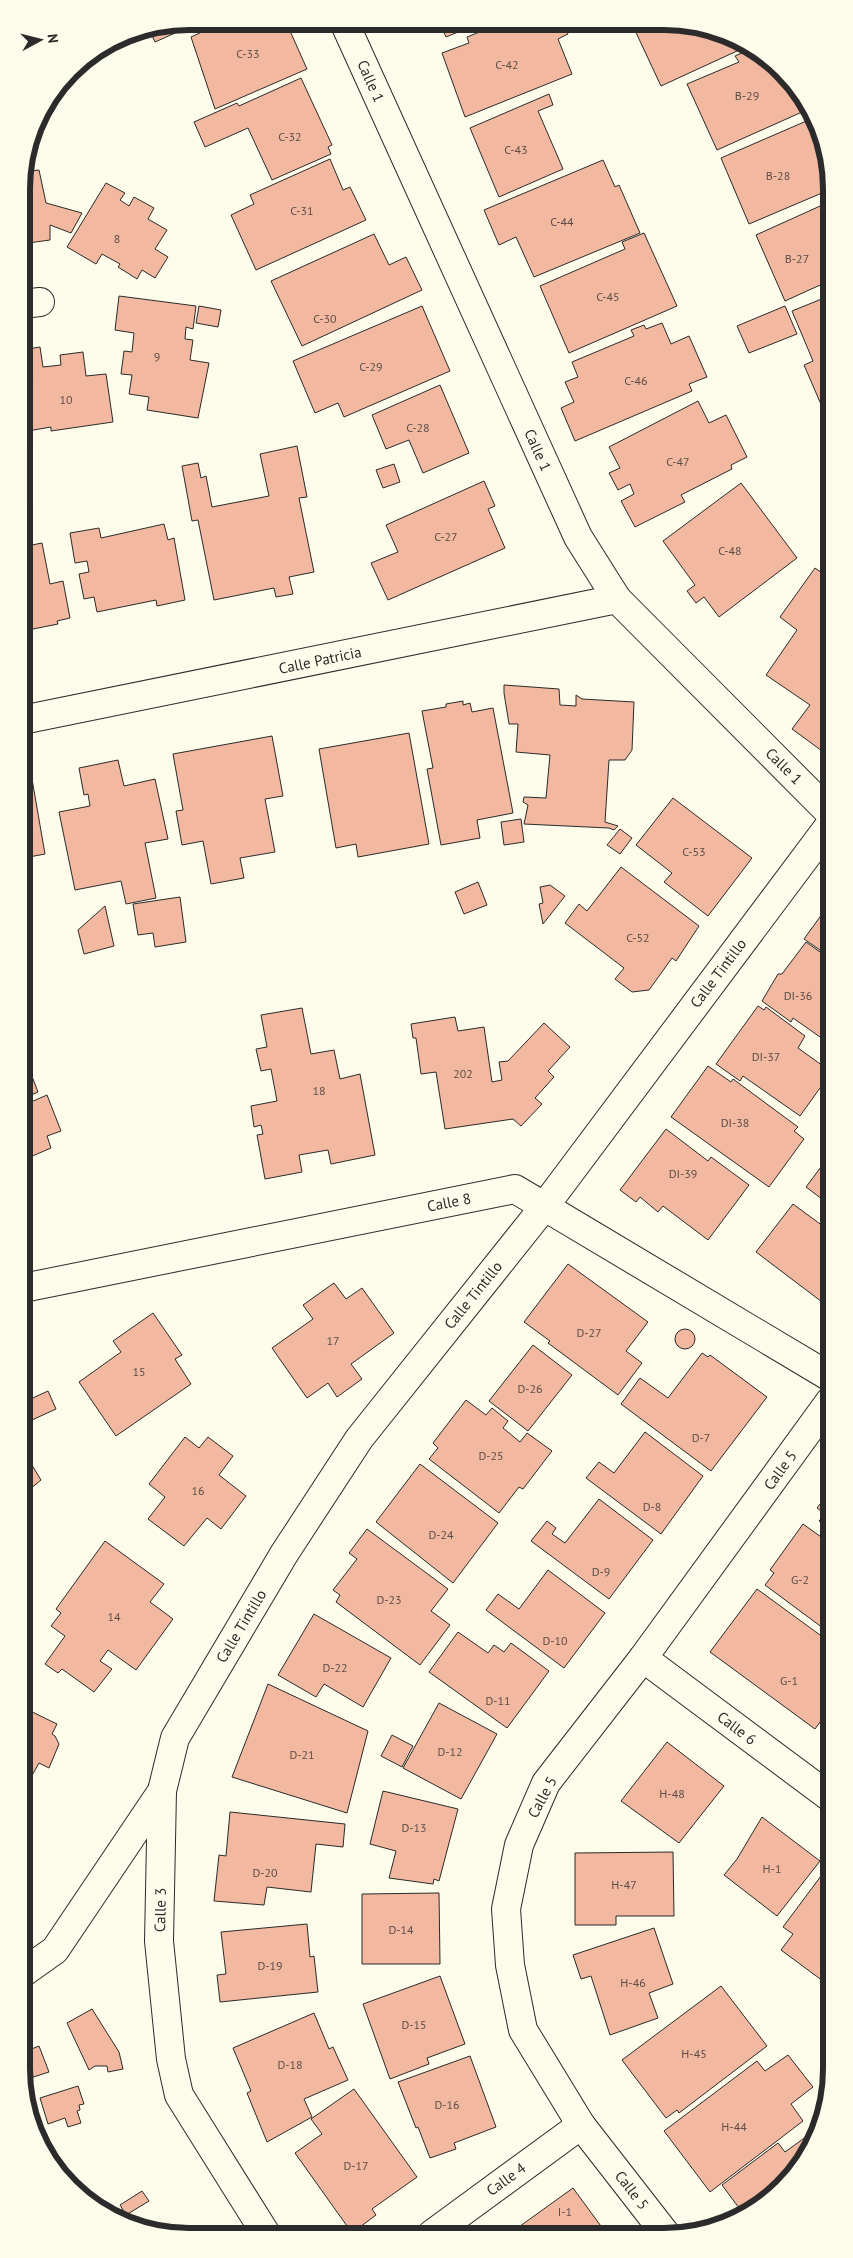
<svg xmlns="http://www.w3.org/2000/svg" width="853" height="2258" viewBox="0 0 853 2258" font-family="'PT Sans',sans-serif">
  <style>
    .building { fill: #f2b8a0; stroke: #2b2b2b }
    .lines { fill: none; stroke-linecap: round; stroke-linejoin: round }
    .minor-casing { stroke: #2b2b2b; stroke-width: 30 }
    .minor { stroke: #fdfbea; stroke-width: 28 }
    .labels { text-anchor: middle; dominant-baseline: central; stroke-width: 4; stroke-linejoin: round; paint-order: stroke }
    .number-label { font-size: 12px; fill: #5d4e48 }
    .street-label { font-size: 15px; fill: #2b2b2b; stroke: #fdfbea }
    .rim { fill: none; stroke: #2b2b2b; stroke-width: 6 }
  </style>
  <rect width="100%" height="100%" fill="#fdfbea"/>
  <g class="building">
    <polygon points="189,21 202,21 155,42 149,29"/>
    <polygon points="226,21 286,22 307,69 215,109 191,37"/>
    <polygon points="440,23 480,23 446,37"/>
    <polygon points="502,23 525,23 527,28 539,24 563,24 568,34 558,39 572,74 465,117 442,53 469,43 467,37"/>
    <polygon points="632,24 697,25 750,45 661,86"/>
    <polygon points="753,48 756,53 759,52 783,70 811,108 717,150 687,84 739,62 735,56"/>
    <polygon points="301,78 332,145 328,147 331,154 272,180 248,128 205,147 194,122 237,103 239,106"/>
    <polygon points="549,94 553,105 538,111 563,169 499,197 470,128"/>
    <polygon points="811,119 828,160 829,190 749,224 721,158"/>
    <polygon points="330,159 343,190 350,187 366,220 256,270 231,215 254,204 250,195"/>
    <polygon points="603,160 615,187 619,185 640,233 534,277 516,237 499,245 484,210"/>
    <polygon points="39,170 46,203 82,213 71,233 50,225 50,240 28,243 27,238 22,239 22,177 23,172"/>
    <polygon points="106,183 125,193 120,200 129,206 134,197 154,208 148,219 167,230 155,249 168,257 155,278 142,270 137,279 118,267 120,264 102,254 96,264 67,247"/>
    <polygon points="829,202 829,281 785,301 756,235"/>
    <polygon points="644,233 677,306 569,353 540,286 625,249 622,242"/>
    <polygon points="374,234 389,265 406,257 422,290 302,346 271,281"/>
    <polygon points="119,296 196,306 193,329 186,327 185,339 193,340 190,360 209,363 198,418 147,410 149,397 129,394 132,375 121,374 124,351 132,352 134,333 115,330"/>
    <polygon points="829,296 829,415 826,416 804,365 813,361 792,311"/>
    <polygon points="199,306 221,310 218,327 196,323"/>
    <polygon points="422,306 450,371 344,417 338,403 315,413 293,361"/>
    <polygon points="785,306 797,334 749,353 737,326"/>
    <polygon points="662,323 671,344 689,336 707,377 689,384 692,391 575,441 561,408 574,402 565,382 578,377 572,362 634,336 631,330 644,325 646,329"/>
    <polygon points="40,347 43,367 61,365 60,355 83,352 86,376 106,374 113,422 51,431 51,427 22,432 22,350"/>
    <polygon points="440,385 469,453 423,473 409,440 386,449 372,415"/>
    <polygon points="698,401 709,423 726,415 747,457 731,465 732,469 681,495 685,502 635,527 621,501 634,494 630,484 618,490 609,473 620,468 609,447"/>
    <polygon points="297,446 307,497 299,498 314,572 289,577 293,594 276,597 274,588 214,600 198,520 192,521 182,466 198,463 201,478 206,476 212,507 269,496 260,454"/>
    <polygon points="394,464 400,482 383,488 376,470"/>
    <polygon points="484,481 495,506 488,509 505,548 388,600 371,563 398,552 386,525"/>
    <polygon points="741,483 797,558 719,617 704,597 696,603 687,591 695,585 663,541"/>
    <polygon points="164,524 168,540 174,538 185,600 157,606 156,600 97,612 94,597 84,599 79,574 89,572 87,561 75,563 70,533 99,528 101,538"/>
    <polygon points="42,543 50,584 63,581 70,618 57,621 58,624 23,631 22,547"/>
    <polygon points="815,568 829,578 829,756 792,729 810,705 766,675 797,630 780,617"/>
    <polygon points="504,685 559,689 560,705 576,706 576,695 582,699 634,702 632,750 625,760 609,760 605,822 618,826 614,830 609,828 524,824 528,805 523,802 524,797 546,798 550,755 516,752 518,724 509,724 504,693"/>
    <polygon points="463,701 463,705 470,703 472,712 493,708 513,813 477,820 480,838 441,845 427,769 433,768 422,711 446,707 446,704"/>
    <polygon points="409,733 429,844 358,857 356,844 336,848 319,749"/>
    <polygon points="272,736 283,796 265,799 275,852 240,858 244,878 211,884 203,841 182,845 176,811 183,810 173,754"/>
    <polygon points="118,760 124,786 155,779 168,839 145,843 156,898 126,904 121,881 75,890 59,812 90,806 88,794 84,795 79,768"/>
    <polygon points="32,779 45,854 29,857 29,863 24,864 25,869 23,869 23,781"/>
    <polygon points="673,798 752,858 708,916 664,882 672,873 636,845"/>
    <polygon points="521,819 524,842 504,845 501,822"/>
    <polygon points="620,829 632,838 620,854 607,845"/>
    <polygon points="621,867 699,926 676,961 672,958 649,990 632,992 615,979 624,968 565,923 579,904 587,911"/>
    <polygon points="478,882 487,905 464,914 455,892"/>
    <polygon points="550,885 565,896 543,924 539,904 543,903 540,887"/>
    <polygon points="180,897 186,942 155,947 153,933 138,935 133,904"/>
    <polygon points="830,903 830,957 804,939"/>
    <polygon points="105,906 114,946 84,954 78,930"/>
    <polygon points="806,942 830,959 830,1044 793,1018 791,1022 762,1001 778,974 782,974"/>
    <polygon points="758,1006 764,1010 766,1007 805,1036 798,1048 830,1071 830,1074 800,1116 743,1076 740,1081 716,1064"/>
    <polygon points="302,1008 311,1054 334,1050 340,1079 360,1074 375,1155 331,1164 328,1150 299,1155 302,1172 265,1179 257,1135 263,1134 261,1125 254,1127 251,1106 277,1101 271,1069 261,1071 256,1049 267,1047 261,1015"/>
    <polygon points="455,1017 458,1031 484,1027 492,1082 502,1080 499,1062 508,1061 544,1023 570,1047 548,1071 554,1077 535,1098 542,1104 521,1126 513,1119 445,1129 436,1072 421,1074 416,1038 413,1038 411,1024"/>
    <polygon points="28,1066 38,1092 29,1096 31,1102 47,1095 61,1131 47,1136 51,1148 23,1160 23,1067"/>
    <polygon points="708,1066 731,1082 733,1079 798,1127 794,1131 804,1139 769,1187 671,1117"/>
    <polygon points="666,1129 708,1161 711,1157 749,1185 708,1240 663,1206 658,1212 640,1197 636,1202 620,1190"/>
    <polygon points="830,1155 830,1205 806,1187"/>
    <polygon points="793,1204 827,1229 830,1225 830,1308 756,1252"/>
    <polygon points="568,1264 648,1322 626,1351 642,1363 618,1395 548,1343 550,1341 524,1322"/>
    <polygon points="334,1283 346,1299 362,1288 394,1333 351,1364 362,1379 337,1397 328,1383 307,1398 272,1348 313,1319 303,1305"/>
    <polygon points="153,1313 182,1355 175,1359 191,1384 116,1436 79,1382 121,1352 113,1341"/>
    <circle cx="685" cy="1339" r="10"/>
    <polygon points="533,1345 572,1375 528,1431 489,1401"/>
    <polygon points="702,1353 708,1357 710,1355 767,1397 711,1471 621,1404 640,1378 668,1398"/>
    <polygon points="48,1391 56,1409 32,1420 24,1402"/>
    <polygon points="466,1400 486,1415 492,1408 508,1421 503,1428 520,1442 527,1433 552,1451 523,1489 519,1487 499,1513 429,1459 438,1448 433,1443"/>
    <polygon points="645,1432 703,1476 661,1534 586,1478 599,1462 614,1473"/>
    <polygon points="185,1437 199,1448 208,1437 233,1456 219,1475 246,1496 221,1529 207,1518 184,1546 148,1519 165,1497 149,1484"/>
    <polygon points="24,1452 41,1480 24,1494"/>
    <polygon points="420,1464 498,1523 453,1583 376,1522"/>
    <polygon points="831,1490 831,1529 819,1521 825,1514 817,1508"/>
    <polygon points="599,1499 653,1540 609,1599 531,1541 547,1521 556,1528 552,1534 565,1543"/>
    <polygon points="803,1524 831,1544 831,1634 765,1585 774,1573 770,1570"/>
    <polygon points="367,1529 448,1589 431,1611 450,1625 420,1665 336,1602 340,1595 333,1590 357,1559 349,1553"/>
    <polygon points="105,1541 164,1584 150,1602 173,1619 136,1670 108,1650 100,1661 112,1669 94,1692 62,1669 58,1673 45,1664 65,1636 51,1626 61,1613 56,1609"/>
    <polygon points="548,1570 605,1613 564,1668 486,1610 498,1594 519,1609"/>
    <polygon points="757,1589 831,1643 831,1707 815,1729 710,1652"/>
    <polygon points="314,1614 391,1658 363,1707 324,1684 316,1697 278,1675"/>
    <polygon points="458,1632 488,1653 494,1645 504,1652 511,1643 549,1671 507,1728 429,1672"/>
    <polygon points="268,1684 368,1731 347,1813 232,1777"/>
    <polygon points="439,1703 497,1734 461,1799 403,1768"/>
    <polygon points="24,1708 57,1724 52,1734 55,1736 59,1744 49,1768 39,1763 25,1788"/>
    <polygon points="392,1735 413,1746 402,1767 381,1756"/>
    <polygon points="667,1742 724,1786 679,1843 621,1801"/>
    <polygon points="383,1791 458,1809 439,1881 434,1879 433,1884 389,1878 396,1851 370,1844"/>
    <polygon points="230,1812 345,1824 343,1847 316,1844 311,1892 267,1887 264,1905 214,1901 219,1855 226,1856"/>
    <polygon points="762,1817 820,1861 777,1916 724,1875 737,1859"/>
    <polygon points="673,1852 674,1916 616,1916 616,1925 575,1925 575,1853"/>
    <polygon points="821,1876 831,1884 831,1987 781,1950 793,1934 783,1927"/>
    <polygon points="439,1893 440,1964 362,1964 362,1894"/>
    <polygon points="307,1924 310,1957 314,1956 318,1992 220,2002 217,1975 226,1974 221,1932"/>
    <polygon points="654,1928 673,1984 649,1993 658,2018 610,2035 591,1976 581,1979 573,1955"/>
    <polygon points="440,1976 465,2044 427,2058 429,2064 390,2079 363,2004"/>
    <polygon points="721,1986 767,2046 679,2113 677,2110 666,2118 622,2060"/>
    <polygon points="92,2009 119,2052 123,2069 108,2072 107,2066 95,2066 89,2070 67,2023"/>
    <polygon points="314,2013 329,2049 333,2047 348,2080 304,2099 312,2117 267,2142 247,2093 251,2091 233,2048"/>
    <polygon points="39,2046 49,2072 24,2080 24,2052"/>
    <polygon points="788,2055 813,2087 791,2104 803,2121 710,2192 664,2131 757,2061 765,2071"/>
    <polygon points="470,2056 496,2127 454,2143 456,2149 430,2158 418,2127 416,2128 398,2082"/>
    <polygon points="78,2086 84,2104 79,2105 80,2110 77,2111 81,2123 68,2127 65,2118 48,2124 40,2098"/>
    <polygon points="354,2089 417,2177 372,2209 376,2215 352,2233 295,2153 322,2134 311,2119"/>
    <polygon points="807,2136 813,2143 790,2180 745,2216 722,2185 778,2143 785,2152"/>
    <polygon points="573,2188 606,2233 509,2234"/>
    <polygon points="142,2191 149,2201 126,2215 120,2205"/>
  </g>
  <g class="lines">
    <defs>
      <g id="minor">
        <polyline points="344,22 578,537 617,599 829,812"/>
        <polyline points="22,304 40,302"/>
        <polyline points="22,720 617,599"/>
        <polyline points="23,1288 515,1189 830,1377"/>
        <polyline points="643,1658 831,1798"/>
        <polyline points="24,1972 55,1950 162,1791"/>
        <polyline points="665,2233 581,2125 523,2030 510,1965 506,1909 519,1845 546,1783 643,1658 830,1401"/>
        <polyline points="266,2234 179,2095 171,2059 159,1941 162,1791 175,1738 284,1554 359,1439 544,1207 829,826"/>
        <polyline points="432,2234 581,2125"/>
      </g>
    </defs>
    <use href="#minor" class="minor-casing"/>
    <use href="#minor" class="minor"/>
  </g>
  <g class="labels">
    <g class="number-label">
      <text x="248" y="53">C-33</text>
      <text x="507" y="64">C-42</text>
      <text x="747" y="95">B-29</text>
      <text x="290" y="136">C-32</text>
      <text x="516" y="149">C-43</text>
      <text x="778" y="175">B-28</text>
      <text x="302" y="210">C-31</text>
      <text x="562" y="221">C-44</text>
      <text x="117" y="238">8</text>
      <text x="797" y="258">B-27</text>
      <text x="608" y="296">C-45</text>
      <text x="325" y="318">C-30</text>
      <text x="157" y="356">9</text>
      <text x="371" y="366">C-29</text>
      <text x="636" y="380">C-46</text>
      <text x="66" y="399">10</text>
      <text x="418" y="427">C-28</text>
      <text x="678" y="461">C-47</text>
      <text x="446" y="536">C-27</text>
      <text x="730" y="550">C-48</text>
      <text x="694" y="851">C-53</text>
      <text x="638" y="937">C-52</text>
      <text x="798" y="995">DI-36</text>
      <text x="766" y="1056">DI-37</text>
      <text x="463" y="1073">202</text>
      <text x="319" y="1090">18</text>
      <text x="735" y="1122">DI-38</text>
      <text x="683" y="1173">DI-39</text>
      <text x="589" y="1332">D-27</text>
      <text x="333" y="1340">17</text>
      <text x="139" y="1371">15</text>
      <text x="530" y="1388">D-26</text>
      <text x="701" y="1437">D-7</text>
      <text x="491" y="1455">D-25</text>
      <text x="198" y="1490">16</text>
      <text x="652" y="1506">D-8</text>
      <text x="441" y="1534">D-24</text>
      <text x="601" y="1571">D-9</text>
      <text x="800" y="1579">G-2</text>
      <text x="389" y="1599">D-23</text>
      <text x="114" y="1616">14</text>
      <text x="555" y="1640">D-10</text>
      <text x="335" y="1667">D-22</text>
      <text x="789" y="1680">G-1</text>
      <text x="498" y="1700">D-11</text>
      <text x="450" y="1751">D-12</text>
      <text x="302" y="1754">D-21</text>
      <text x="672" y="1793">H-48</text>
      <text x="414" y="1827">D-13</text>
      <text x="772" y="1868">H-1</text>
      <text x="265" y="1872">D-20</text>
      <text x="624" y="1884">H-47</text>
      <text x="401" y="1929">D-14</text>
      <text x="270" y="1965">D-19</text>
      <text x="633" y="1982">H-46</text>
      <text x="414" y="2024">D-15</text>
      <text x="694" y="2053">H-45</text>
      <text x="290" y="2064">D-18</text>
      <text x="447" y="2104">D-16</text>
      <text x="734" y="2126">H-44</text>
      <text x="356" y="2165">D-17</text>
      <text x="565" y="2211">I-1</text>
    </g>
    <g class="street-label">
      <text transform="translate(371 81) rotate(66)">Calle 1</text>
      <text transform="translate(538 450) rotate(66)">Calle 1</text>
      <text transform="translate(320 660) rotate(-12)">Calle Patricia</text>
      <text transform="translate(784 766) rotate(45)">Calle 1</text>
      <text transform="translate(718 973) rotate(-53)">Calle Tintillo</text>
      <text transform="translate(449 1202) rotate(-11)">Calle 8</text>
      <text transform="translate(473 1295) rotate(-51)">Calle Tintillo</text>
      <text transform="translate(780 1470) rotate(-54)">Calle 5</text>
      <text transform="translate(241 1626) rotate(-59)">Calle Tintillo</text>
      <text transform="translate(737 1728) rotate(37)">Calle 6</text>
      <text transform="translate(542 1797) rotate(-62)">Calle 5</text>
      <text transform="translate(160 1910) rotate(-89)">Calle 3</text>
      <text transform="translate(506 2179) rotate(-36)">Calle 4</text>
      <text transform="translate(632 2190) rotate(52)">Calle 5</text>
    </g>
  </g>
  <path d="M0 0H853V2258H0ZM189 30H664A159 159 0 0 1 823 189V2069A159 159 0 0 1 664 2228H189A159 159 0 0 1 30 2069V189A159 159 0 0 1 189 30Z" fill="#fdfbea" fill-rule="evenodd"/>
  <path class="rim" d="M189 30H664A159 159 0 0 1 823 189V2069A159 159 0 0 1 664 2228H189A159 159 0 0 1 30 2069V189A159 159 0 0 1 189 30Z"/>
  <g transform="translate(40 40) rotate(83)" stroke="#fdfbea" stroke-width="4" paint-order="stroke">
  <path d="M0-4L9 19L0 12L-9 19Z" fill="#2b2b2b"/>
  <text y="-8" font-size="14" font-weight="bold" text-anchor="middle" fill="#2b2b2b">N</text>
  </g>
</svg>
